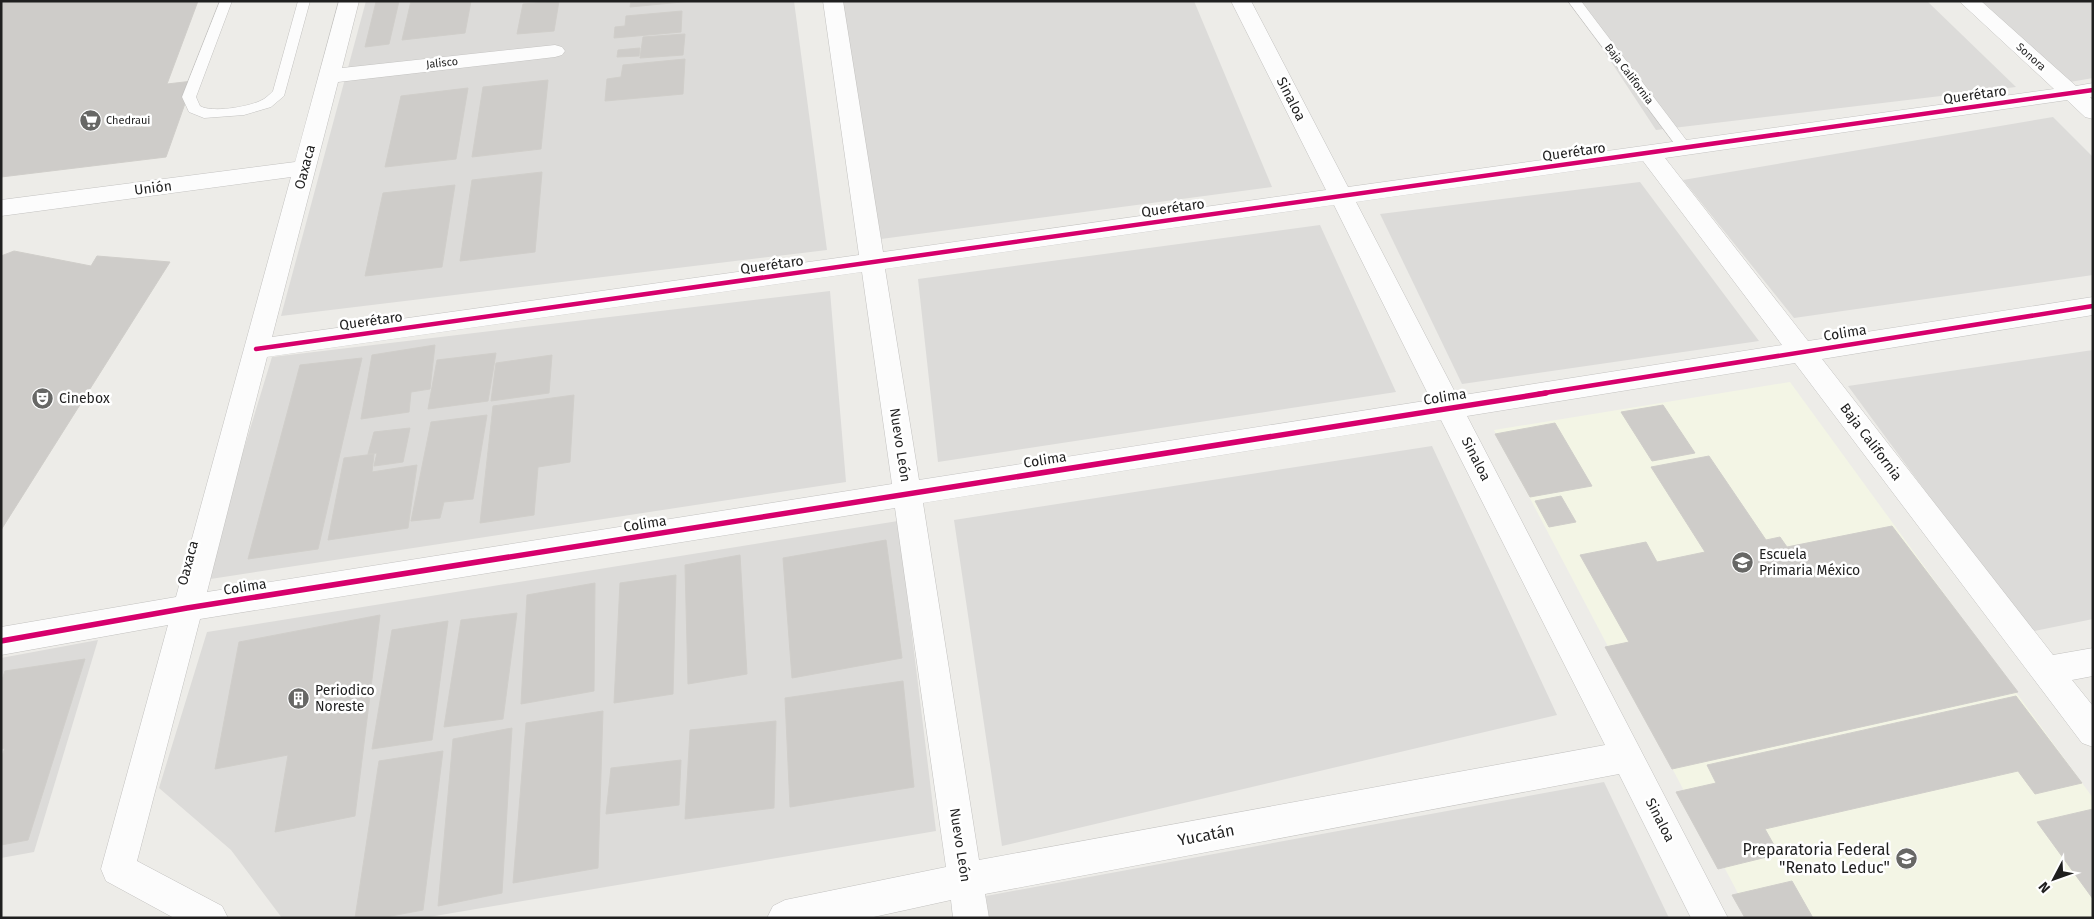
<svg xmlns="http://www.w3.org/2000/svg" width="2094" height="919" viewBox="0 0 2094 919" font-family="'Fira Sans',sans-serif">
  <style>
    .residential { fill: #dcdbd9 }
    .education { fill: #f3f5e5 }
    .building { fill: #ceccc9; stroke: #d0ceca }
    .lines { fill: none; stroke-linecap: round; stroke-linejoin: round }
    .lane-casing { stroke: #c3c2c0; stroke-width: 1 }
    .street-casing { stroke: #c3c2c0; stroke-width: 1 }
    .lane { fill: #fcfcfc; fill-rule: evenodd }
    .street { fill: #fcfcfc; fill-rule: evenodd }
    .cycleway-far1-casing { stroke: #fff; stroke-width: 7 }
    .cycleway-casing { stroke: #fff; stroke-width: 9 }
    .cycleway-far1 { stroke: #d6006c; stroke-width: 4.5 }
    .cycleway { stroke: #d6006c; stroke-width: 5.5 }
    .labels { text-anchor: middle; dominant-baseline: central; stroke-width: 5; stroke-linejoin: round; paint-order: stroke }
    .far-street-label { font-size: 11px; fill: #1f1f1f; stroke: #fff }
    .far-poi-label { font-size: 11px; fill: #1f1f1f; stroke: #fff; text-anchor: start }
    .street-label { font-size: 14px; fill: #1f1f1f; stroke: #fff }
    .poi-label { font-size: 14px; fill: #1f1f1f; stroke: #fff; text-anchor: start }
    .near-street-label { font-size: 16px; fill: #1f1f1f; stroke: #fff }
    .near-poi-label { font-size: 16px; fill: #1f1f1f; stroke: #fff; text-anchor: end }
  </style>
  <rect width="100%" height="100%" fill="#edece8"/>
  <g class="residential">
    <polygon points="366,1 794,1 827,250 281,316"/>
    <polygon points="843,1 1194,1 1272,187 881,239"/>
    <polygon points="1571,1 1927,1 2016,87 1656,130"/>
    <polygon points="1981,1 2093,1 2093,78 2070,82"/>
    <polygon points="2053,117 2093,157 2093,275 1794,318 1683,180"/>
    <polygon points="1640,182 1759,341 1462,384 1380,214"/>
    <polygon points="1320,225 1396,392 938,462 918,279"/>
    <polygon points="830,291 846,482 204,580 272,357"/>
    <polygon points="2093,350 2093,619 2029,632 1848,386"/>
    <polygon points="1432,446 1557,715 1002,846 954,520"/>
    <polygon points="898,521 936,831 423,918 282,918 231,850 159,788 207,632"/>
    <polygon points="98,640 34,852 1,858 1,658"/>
    <polygon points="1604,782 1669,918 989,918 986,896"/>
  </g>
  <polygon class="education" points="1790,382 2093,798 2093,918 1751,918 1494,430"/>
  <g class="building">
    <polygon points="1,1 198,1 167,84 193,81 166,157 1,177"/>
    <polygon points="399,1 389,44 365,47 376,2"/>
    <polygon points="411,1 471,1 465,33 402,40"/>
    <polygon points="559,1 554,31 517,34 523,4"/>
    <polygon points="631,1 692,1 630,7"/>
    <polygon points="682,11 681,32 614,38 615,27 625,26 626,16"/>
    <polygon points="685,34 683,55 640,58 643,37"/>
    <polygon points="640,48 639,56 617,57 618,50"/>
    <polygon points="685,59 683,94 605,101 607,79 621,77 623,65"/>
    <polygon points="548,80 541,149 472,157 483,87"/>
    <polygon points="468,88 456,159 385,167 401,96"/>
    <polygon points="542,172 535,252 460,261 472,180"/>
    <polygon points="455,185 442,267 365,276 383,193"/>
    <polygon points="14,251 91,266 97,256 170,262 1,530 1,256"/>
    <polygon points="435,345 430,389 411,392 409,412 361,419 372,355"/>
    <polygon points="496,353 488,401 428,409 437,360"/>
    <polygon points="552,355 549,393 491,401 496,363"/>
    <polygon points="362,358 318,549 248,559 300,365"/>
    <polygon points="574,395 570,462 538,467 534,515 480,523 493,406"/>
    <polygon points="1663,405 1695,453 1652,461 1621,412"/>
    <polygon points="487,415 473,499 444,502 440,518 411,521 431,422"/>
    <polygon points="1555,423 1592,486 1530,497 1495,434"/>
    <polygon points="410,428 403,462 374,466 377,453 368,454 374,432"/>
    <polygon points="374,454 372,472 417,465 408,528 328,540 344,458"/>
    <polygon points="1709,456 1766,540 1780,537 1787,547 1892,526 2018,692 1672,769 1605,647 1629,642 1580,555 1646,542 1657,562 1705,552 1651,467"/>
    <polygon points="1561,496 1576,522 1549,527 1535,501"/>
    <polygon points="886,540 902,658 792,678 783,558"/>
    <polygon points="740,555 747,674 688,684 685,565"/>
    <polygon points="676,575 673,694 614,703 620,583"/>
    <polygon points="595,583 594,691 521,704 527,595"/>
    <polygon points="517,613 503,719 444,727 461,620"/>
    <polygon points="380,615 355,816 275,832 288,755 215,769 239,642"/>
    <polygon points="448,621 432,740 372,749 392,630"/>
    <polygon points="85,659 28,840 1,845 1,758 5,748 1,749 1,683 5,671"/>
    <polygon points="903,681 914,787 790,807 785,698"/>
    <polygon points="2016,696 2082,783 2035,794 2018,771 1765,829 1779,854 1718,869 1676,792 1716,783 1707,765"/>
    <polygon points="603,711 598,868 513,883 526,723"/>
    <polygon points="776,721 774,808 685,819 690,730"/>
    <polygon points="512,728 502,893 438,906 453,739"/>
    <polygon points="443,751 423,910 380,918 355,918 379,761"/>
    <polygon points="681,760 679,805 606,814 611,768"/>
    <polygon points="2093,809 2093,899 2037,822"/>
    <polygon points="1792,881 1813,918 1745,918 1732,895"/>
  </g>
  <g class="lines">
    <defs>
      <g id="lane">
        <path d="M220,1H232L196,97L200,106C212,113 247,107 260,101C265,99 269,95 273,91L298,1H310L284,96L271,107L244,115L204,118L189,112L182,97Z"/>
        <polygon points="1568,1 1581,1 1690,145 1692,148 1690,151 1680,151"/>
      </g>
      <path id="street" d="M339,1H359L342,68L555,45L562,47L565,51L562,55L555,57L338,82L272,337L859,255L823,1H843L883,252L1326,190L1231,1H1251L1348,187L2054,89L1959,1H1981L2076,86L2093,83V97H2090L2093,100V119L2085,117L2067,100L1665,158L1808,341L2093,297V315L1822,359L2053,655L2093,648V676L2072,680L2093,706V747L2082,743L1795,363L1467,416L1728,918H1691L1619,774L985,894L989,918H953L951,900L869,918H767L773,906L785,900L946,867L895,508L200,619L137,861L222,906L228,918H174L106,881L101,869L168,625L1,655V627L176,597L291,177L1,216V200L295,162ZM1643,161L1782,345L1457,396L1356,202ZM1334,205L1431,400L919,480L885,269ZM862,272L892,484L207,592L267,357ZM1441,420L1605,745L979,860L923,503Z"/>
    </defs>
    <use href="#lane" class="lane-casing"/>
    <use href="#street" class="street-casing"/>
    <use href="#lane" class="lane"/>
    <use href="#street" class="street"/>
    <defs>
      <g id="cycleway-far1">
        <polyline points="256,349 2093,90"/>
        <polyline points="1538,394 2093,306"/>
      </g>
      <polyline id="cycleway" points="1,641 187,608 1546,393"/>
    </defs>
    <use href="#cycleway-far1" class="cycleway-far1-casing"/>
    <use href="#cycleway" class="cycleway-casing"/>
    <use href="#cycleway-far1" class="cycleway-far1"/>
    <use href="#cycleway" class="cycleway"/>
  </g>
  <defs>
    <symbol id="supermarket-disc" viewBox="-11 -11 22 22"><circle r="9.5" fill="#676765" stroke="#fff"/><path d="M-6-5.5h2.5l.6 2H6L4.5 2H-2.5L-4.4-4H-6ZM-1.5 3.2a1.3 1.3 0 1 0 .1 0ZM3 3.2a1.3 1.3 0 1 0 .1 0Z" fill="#fff"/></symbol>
    <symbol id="theatre-disc" viewBox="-11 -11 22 22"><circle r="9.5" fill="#676765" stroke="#fff"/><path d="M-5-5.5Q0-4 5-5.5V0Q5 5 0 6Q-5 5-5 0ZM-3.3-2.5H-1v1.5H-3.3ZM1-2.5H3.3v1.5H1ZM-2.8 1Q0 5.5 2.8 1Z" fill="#fff"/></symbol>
    <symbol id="school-disc" viewBox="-11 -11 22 22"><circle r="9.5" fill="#676765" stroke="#fff"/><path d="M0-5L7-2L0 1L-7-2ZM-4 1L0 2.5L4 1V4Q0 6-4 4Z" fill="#fff"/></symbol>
    <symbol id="building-disc" viewBox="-11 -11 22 22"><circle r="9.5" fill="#676765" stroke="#fff"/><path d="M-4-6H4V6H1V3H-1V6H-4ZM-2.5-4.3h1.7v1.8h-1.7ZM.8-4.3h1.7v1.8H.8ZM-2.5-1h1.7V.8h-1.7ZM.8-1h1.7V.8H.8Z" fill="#fff"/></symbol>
    <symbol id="university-disc" viewBox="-11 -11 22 22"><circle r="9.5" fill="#676765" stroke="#fff"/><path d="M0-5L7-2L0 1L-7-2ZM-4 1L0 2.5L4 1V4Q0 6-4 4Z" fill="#fff"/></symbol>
  </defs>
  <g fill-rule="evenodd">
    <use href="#supermarket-disc" x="78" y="108" width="25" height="25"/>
    <use href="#theatre-disc" x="30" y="386" width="25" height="25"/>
    <use href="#school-disc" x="1730" y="550" width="25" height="25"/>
    <use href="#building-disc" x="286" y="686" width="25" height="25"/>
    <use href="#university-disc" x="1894" y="846" width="25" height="25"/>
  </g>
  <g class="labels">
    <g class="far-street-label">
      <text transform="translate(2031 57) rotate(42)">Sonora</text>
      <text transform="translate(442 63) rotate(-6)">Jalisco</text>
      <text transform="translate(1629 74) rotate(53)">Baja California</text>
    </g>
    <g class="far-poi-label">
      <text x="106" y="120">Chedraui</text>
    </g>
    <g class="street-label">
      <text transform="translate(1975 95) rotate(-8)">Querétaro</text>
      <text transform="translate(1291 99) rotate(63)">Sinaloa</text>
      <text transform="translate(1574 152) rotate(-8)">Querétaro</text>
      <text transform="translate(305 167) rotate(-75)">Oaxaca</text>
      <text transform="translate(153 188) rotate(-7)">Unión</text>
      <text transform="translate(1173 208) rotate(-8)">Querétaro</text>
      <text transform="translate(772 265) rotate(-8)">Querétaro</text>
      <text transform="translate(371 321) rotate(-8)">Querétaro</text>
      <text transform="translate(1845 333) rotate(-9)">Colima</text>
      <text transform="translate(1445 397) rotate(-9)">Colima</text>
      <text transform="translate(1871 442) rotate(53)">Baja California</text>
      <text transform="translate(900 445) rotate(81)">Nuevo León</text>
      <text transform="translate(1476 459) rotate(63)">Sinaloa</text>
      <text transform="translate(1045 460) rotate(-9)">Colima</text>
      <text transform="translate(645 524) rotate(-9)">Colima</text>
      <text transform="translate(188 563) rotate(-75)">Oaxaca</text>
      <text transform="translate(245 587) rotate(-9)">Colima</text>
      <text transform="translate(1660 820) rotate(63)">Sinaloa</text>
      <text transform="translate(960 845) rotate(81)">Nuevo León</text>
    </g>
    <g class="poi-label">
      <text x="59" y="398">Cinebox</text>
      <text x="1759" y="554">Escuela<tspan x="1759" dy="16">Primaria México</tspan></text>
      <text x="315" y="690">Periodico<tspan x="315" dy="16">Noreste</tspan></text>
    </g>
    <g class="near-street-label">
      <text transform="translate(1206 835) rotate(-11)">Yucatán</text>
    </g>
    <g class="near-poi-label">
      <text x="1890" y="849">Preparatoria Federal<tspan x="1890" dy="18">"Renato Leduc"</tspan></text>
    </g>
  </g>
  <rect width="2094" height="919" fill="none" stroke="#1f1f1f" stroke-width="5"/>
  <g transform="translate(2054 879) rotate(229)" stroke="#ffffff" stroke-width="4" paint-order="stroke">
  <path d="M0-4L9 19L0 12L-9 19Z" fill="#1f1f1f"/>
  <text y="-8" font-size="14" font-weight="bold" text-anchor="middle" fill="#1f1f1f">N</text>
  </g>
</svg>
